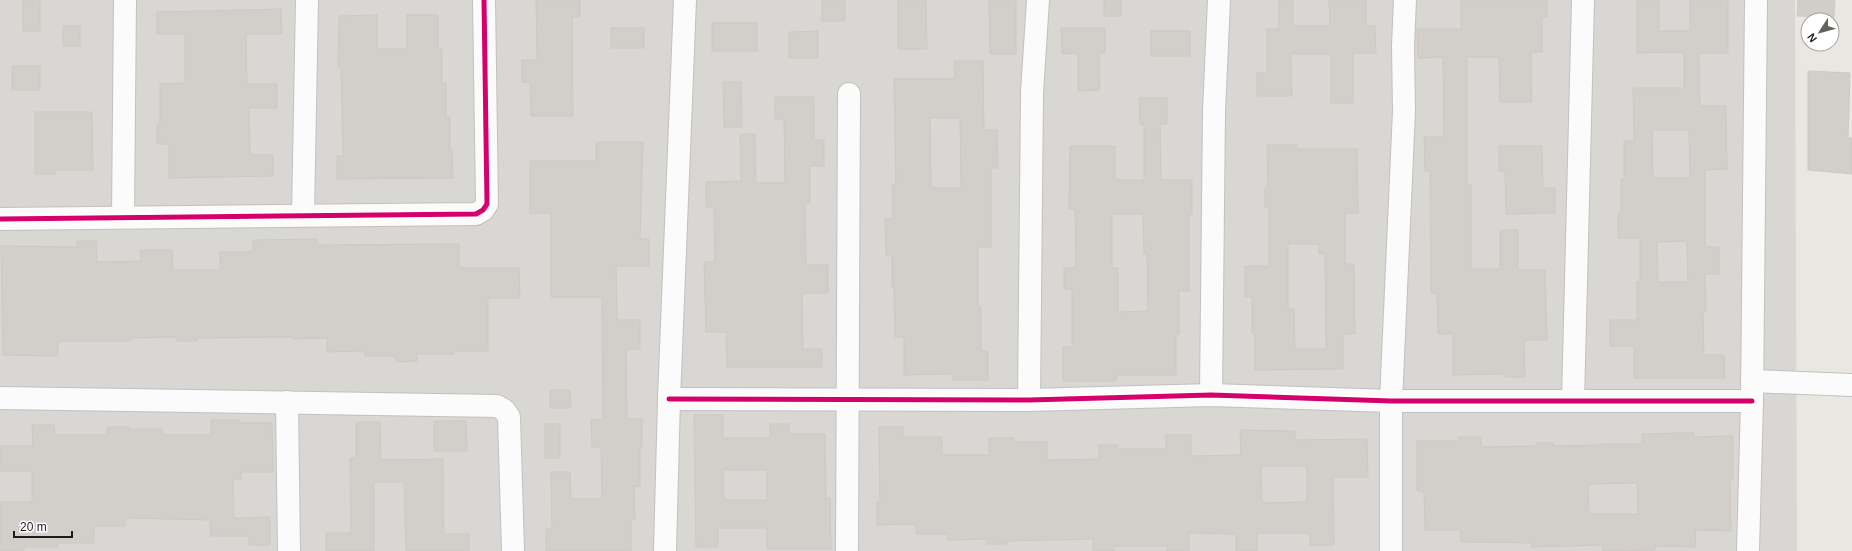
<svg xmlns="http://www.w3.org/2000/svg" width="1852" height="551" viewBox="0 0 1852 551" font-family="Helvetica,sans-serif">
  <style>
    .residential { fill: #d9d7d4 }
    .building { fill: #d2cfcb; stroke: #cdc8c4; fill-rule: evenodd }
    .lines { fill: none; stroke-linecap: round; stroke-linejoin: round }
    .minor-casing { stroke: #c2c1bf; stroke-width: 24 }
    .minor { stroke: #fcfbfb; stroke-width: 22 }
    .cycleway-casing { stroke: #fff; stroke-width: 8 }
    .cycleway { stroke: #d6006c; stroke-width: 5 }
  </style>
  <rect width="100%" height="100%" fill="#eae7e2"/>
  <polygon class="residential" points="0,0 1795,0 1797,551 0,551"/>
  <g class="building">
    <rect x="23" y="0" width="17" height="31"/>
    <polygon points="536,0 580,0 580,17 572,17 573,116 531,116 530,82 522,82 522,60 537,60"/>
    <rect x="822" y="0" width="23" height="21"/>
    <polygon points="898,0 926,0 927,49 898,49"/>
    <polygon points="989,0 1016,0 1016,54 990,54"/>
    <rect x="1104" y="0" width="17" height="16"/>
    <polygon points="1279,0 1293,0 1293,26 1330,26 1329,0 1366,0 1366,26 1375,26 1376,53 1353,53 1353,103 1331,103 1331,54 1291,54 1292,96 1257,96 1257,73 1267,73 1267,29 1279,29"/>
    <polygon points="1461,0 1547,0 1547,17 1542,17 1542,52 1531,52 1532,102 1500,102 1499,57 1467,57 1467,185 1471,185 1471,269 1500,269 1500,230 1518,230 1518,270 1545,270 1547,340 1524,340 1525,377 1505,377 1505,374 1453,375 1453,334 1438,334 1437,293 1431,293 1430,171 1425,171 1424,137 1444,137 1443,57 1418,58 1417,29 1461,29"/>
    <path d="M1637,0H1659V31H1690V0H1728V53H1699L1700,106H1726L1727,169L1705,170V247H1719V274H1705L1706,312H1703L1704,355H1724L1725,378H1634V346H1610V320H1637V282H1640V238H1618V213H1621V179H1624V141H1634L1633,88H1684V52L1637,53ZM1652,130H1689L1690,177H1687V178H1653ZM1687,241L1688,282H1658L1657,242Z"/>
    <polygon points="1798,0 1835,0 1834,17 1797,16"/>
    <polygon points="281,9 282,34 246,34 247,84 277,84 277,108 249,108 250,155 273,155 273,176 169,178 169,144 157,144 157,125 160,125 160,84 185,83 185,34 157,34 157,12"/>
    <polygon points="377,15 377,49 407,49 407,15 438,15 438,49 442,49 442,83 446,83 446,117 450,117 450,151 452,151 453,178 337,179 337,156 343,156 341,68 338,68 339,16"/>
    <rect x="712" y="23" width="45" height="28"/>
    <rect x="63" y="26" width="17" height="20"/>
    <rect x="611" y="28" width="33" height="20"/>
    <polygon points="1061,28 1105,28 1105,53 1099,53 1100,90 1078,91 1078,53 1062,54"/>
    <polygon points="818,31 818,58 789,58 789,32"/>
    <rect x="1151" y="31" width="39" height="25"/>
    <path d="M954,61H983L984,130H997L998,168H991V247H978V306H981V351H988V380H953V374L904,375V337H895L894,287H892V256H886L885,219H893L892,185H896L894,79H955ZM930,118H960L961,188H931Z"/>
    <rect x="12" y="66" width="28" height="24"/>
    <polygon points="1808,71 1850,73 1848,138 1852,138 1852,174 1808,170"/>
    <polygon points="723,82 741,82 742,127 724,127"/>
    <polygon points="775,97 814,97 814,140 824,140 824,166 810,166 810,203 805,203 806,265 828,265 828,293 802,293 803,349 822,349 822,367 727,367 726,332 706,332 704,262 715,262 714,207 706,207 706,182 741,181 740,134 755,134 756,183 785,183 784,119 775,119"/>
    <path d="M1139,98H1167V124H1160L1161,180H1192V214H1189V291H1179V334H1176V375H1116V381H1063V347H1072V289H1064V268H1076L1075,209H1069L1070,146H1115V180H1144V124H1140ZM1112,214H1143L1144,254H1147L1148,311L1118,312V268H1112Z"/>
    <polygon points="35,112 92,112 93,170 55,170 55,174 35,174"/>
    <polygon points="596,142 643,142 640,239 649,239 649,266 616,266 617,320 640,320 640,349 626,349 627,419 642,419 642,447 640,447 640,486 634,487 635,519 631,519 631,551 546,551 546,529 552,529 551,472 570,472 571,499 602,499 601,447 592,447 591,420 603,419 602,297 551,297 551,213 530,213 530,161 596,161"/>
    <path d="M1267,145H1297V149H1357L1358,213H1345V264H1354L1355,334H1343V369L1255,370V334H1252V297H1245V266H1269V208H1265V188H1268ZM1288,244H1318L1319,254H1325L1326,349H1295L1294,309H1288Z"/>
    <polygon points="1499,146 1542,146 1543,188 1555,188 1555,213 1506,214 1505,171 1499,171"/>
    <polygon points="317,239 317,245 459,244 459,268 519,268 520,298 488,298 488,351 454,351 454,354 417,354 417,361 396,362 396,356 365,356 365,351 327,352 327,338 292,339 292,337 198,338 198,341 177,341 177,337 131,338 131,341 58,341 58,356 3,355 1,246 77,247 77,241 96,241 97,262 141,261 140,250 172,250 173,270 220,270 220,252 253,252 253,240"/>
    <polygon points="550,390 570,390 571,408 550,408"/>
    <path d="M694,415H723V438H770V424H789V434H825L826,498H830L831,549H767V528H718V547H696ZM723,470H767V500H724Z"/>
    <polygon points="211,420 240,420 240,423 272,423 273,472 241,472 241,479 233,479 234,518 270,517 270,545 249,545 249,536 211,536 210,520 125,518 125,526 94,526 94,543 58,543 58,547 24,547 24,551 0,551 0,502 32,502 32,471 0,471 0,446 33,446 32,425 54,425 55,435 107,435 107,427 129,427 129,429 162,429 163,435 211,435"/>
    <polygon points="434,421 466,421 467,451 434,451"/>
    <polygon points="356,422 380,422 381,460 443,459 444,534 469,534 469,551 406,551 404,482 374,482 374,551 326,551 326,533 351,533 350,458 356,458"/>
    <rect x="545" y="424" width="15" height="34"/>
    <path d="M879,427H903V437H942V455H989V438H1014V442H1047V460L1099,459V445H1117V449H1166V435H1191V456L1241,455L1240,430L1295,431V440L1367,439L1368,477H1333L1334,545H1310V533H1257V551H1236V534L1189,533V551H1167V546H1114V551H1093V539L1007,541V544H987V539L948,540V534H916V524L877,525V502H880ZM1261,466H1307V502L1262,503Z"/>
    <path d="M1678,433H1694V437L1733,436V480H1730L1731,531L1695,530L1696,547L1655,546V550L1603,551V545L1532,547V543L1461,542L1460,530H1425L1424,492L1417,491V441H1459V437H1481V447L1537,446V443H1553V446L1602,445V444H1642V434ZM1637,483L1638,514H1589L1588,484Z"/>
  </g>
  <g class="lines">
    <defs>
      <g id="minor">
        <polyline points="303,215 307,0"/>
        <polyline points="123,217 125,0"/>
        <polyline points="0,219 476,214 483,210 487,204 484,0"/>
        <polyline points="1752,381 1852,385"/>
        <polyline points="1211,395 1214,111 1219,0"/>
        <polyline points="0,398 497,406 504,410 509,417 513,551"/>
        <polyline points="669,399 1029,400 1211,395 1391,401 1752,401"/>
        <polyline points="1029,400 1032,93 1038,0"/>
        <polyline points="1573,401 1583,0"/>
        <polyline points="287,402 289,551"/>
        <polyline points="665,551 669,399 685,0"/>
        <polyline points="847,551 849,94"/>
        <polyline points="1391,551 1391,401 1404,111 1403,46 1405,0"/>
        <polyline points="1748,551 1752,401 1756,0"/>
      </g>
    </defs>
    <use href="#minor" class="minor-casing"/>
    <use href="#minor" class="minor"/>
    <defs>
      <g id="cycleway">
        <polyline points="0,219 476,214 483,210 487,204 484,0"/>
        <polyline points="669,399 1029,400 1211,395 1391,401 1752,401"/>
      </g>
    </defs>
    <use href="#cycleway" class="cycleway-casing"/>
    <use href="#cycleway" class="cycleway"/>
  </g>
  <g transform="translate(1820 32) rotate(234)"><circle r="19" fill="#ffffff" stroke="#a4a4a4"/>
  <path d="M0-3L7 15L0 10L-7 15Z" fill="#636261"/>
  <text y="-6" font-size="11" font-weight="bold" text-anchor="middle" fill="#1b1b1b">N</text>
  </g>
  <path d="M14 531v6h58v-6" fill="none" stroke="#1b1b1b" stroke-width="2"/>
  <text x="20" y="531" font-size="12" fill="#1b1b1b" stroke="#ffffff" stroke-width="3" paint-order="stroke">20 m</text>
</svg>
